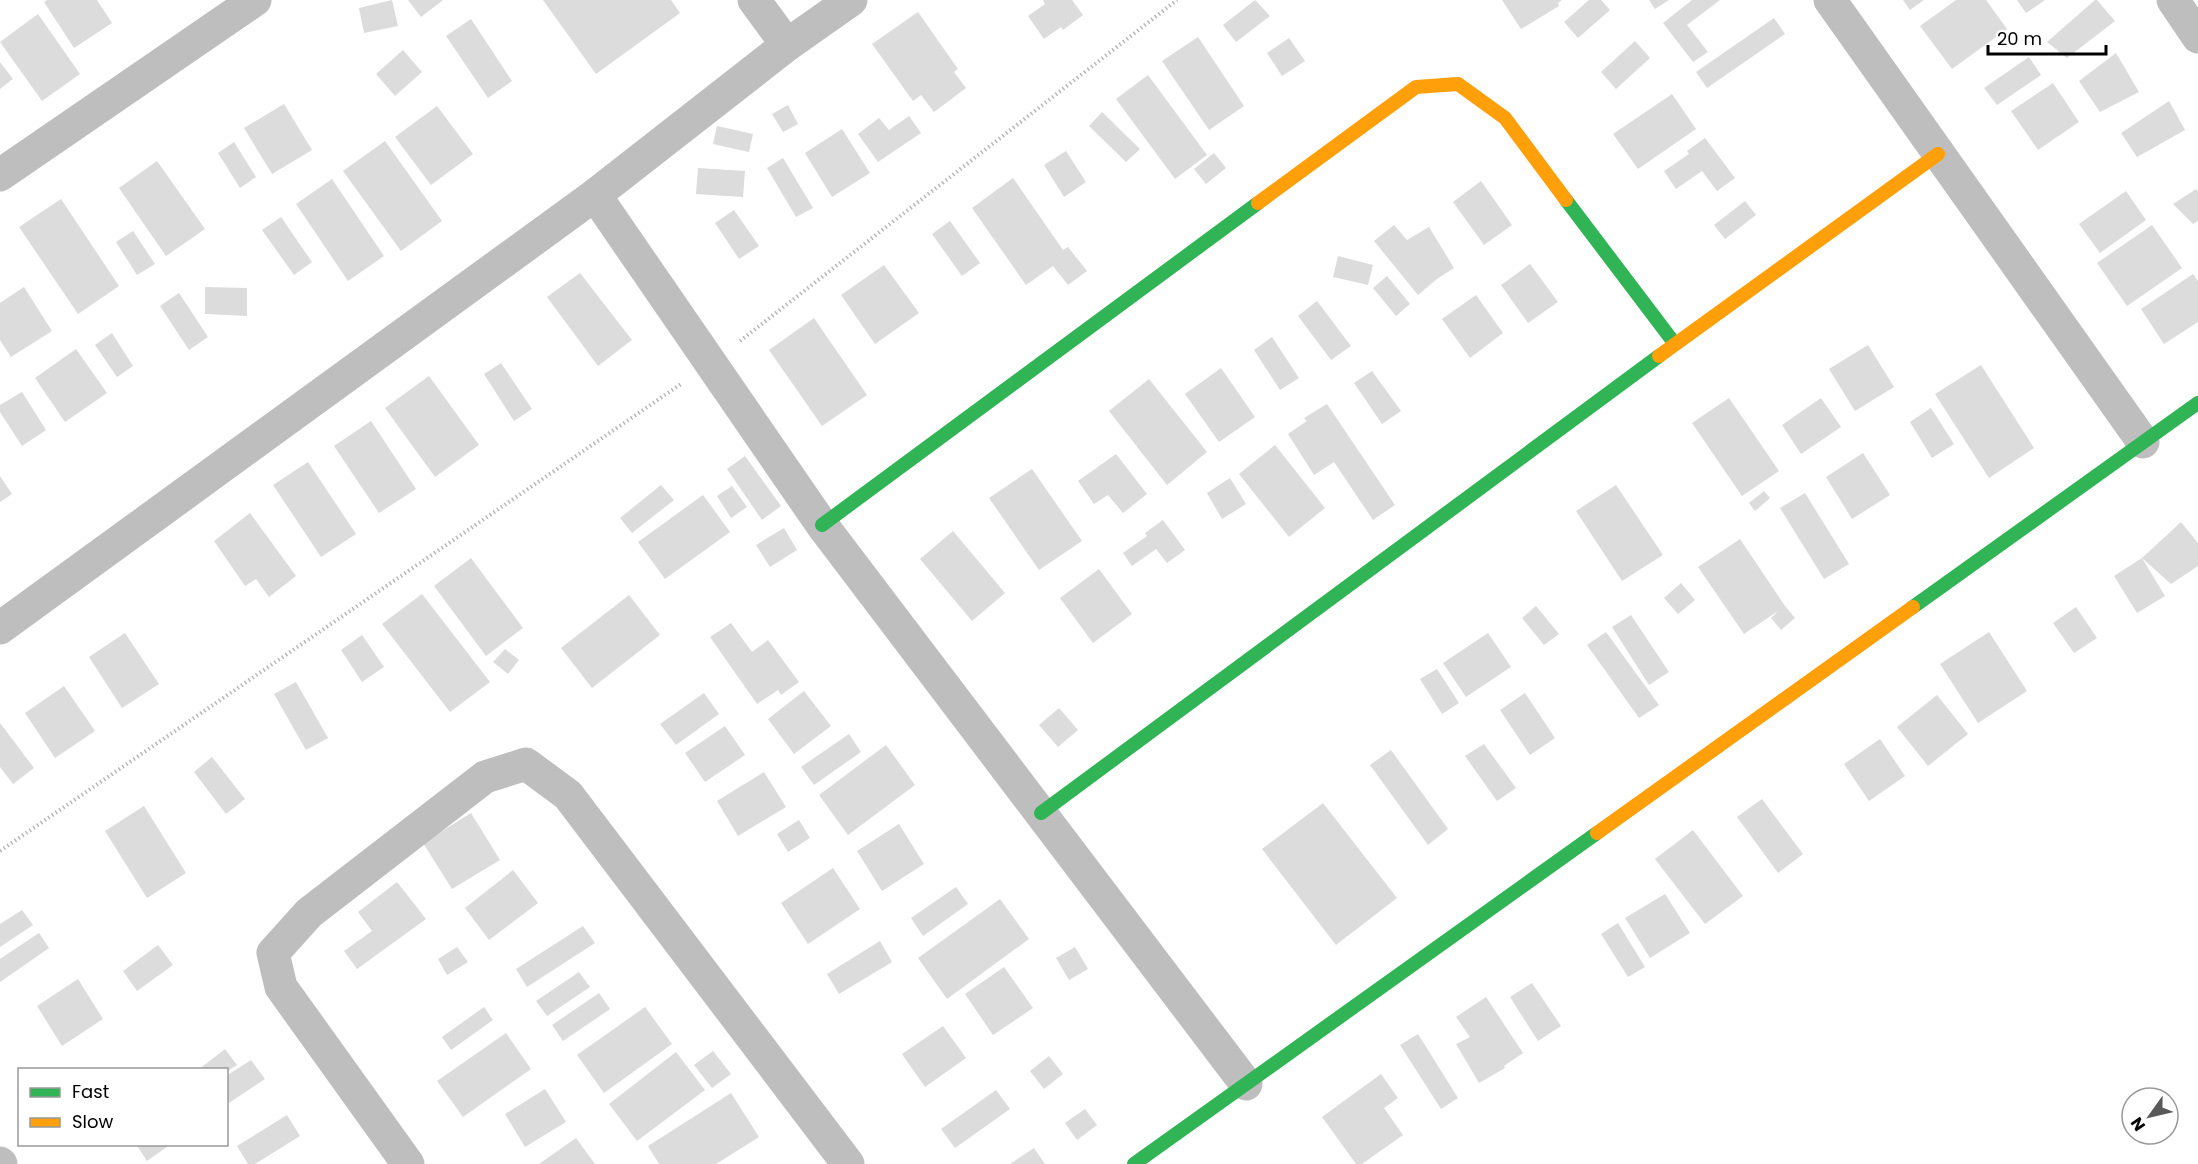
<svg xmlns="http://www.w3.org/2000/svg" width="2198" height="1164" viewBox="0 0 2198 1164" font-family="Poppins,sans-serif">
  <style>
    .building { fill: #dcdcdc }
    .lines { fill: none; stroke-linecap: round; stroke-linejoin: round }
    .path { stroke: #b8b8b8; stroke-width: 4; stroke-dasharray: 1.5 3; stroke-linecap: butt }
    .street { stroke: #bebebe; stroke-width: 33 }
    .fast { stroke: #30b455; stroke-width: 14 }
    .slow { stroke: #ff9f0a; stroke-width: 14 }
  </style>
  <rect width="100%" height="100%" fill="#fff"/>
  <g class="building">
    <polygon points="47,0 97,0 112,23 74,48 44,2"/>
    <polygon points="392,0 398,26 364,33 359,8"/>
    <polygon points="408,0 443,0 421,17"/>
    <polygon points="543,0 671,0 680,13 596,74"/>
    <polygon points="1043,0 1072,0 1083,15 1063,30 1061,27 1044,39 1028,16 1045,4"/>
    <polygon points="1255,0 1270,16 1236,42 1223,25"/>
    <polygon points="1502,0 1562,0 1558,3 1559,6 1521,29"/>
    <polygon points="1589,0 1601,0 1610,10 1578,38 1564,22"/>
    <polygon points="1649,0 1669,0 1655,9"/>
    <polygon points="1692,0 1720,0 1687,25 1708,52 1693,62 1663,23"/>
    <polygon points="1903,0 1924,0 1910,10"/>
    <polygon points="1956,0 1986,0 2007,29 1952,69 1920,26"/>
    <polygon points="2017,0 2045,0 2026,13"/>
    <polygon points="2095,0 2097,0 2115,21 2067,58 2047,42"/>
    <polygon points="918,12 958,69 954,72 966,88 934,112 921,95 913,101 872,44"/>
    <polygon points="38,14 80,74 42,101 0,42"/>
    <polygon points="1774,18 1785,34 1707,88 1696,72"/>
    <polygon points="471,19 512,81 488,98 446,36"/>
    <polygon points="1198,37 1244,106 1209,130 1162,61"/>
    <polygon points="1289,38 1305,61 1282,76 1267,53"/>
    <polygon points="1635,41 1650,58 1616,89 1601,72"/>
    <polygon points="403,50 422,72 395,96 376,74"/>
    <polygon points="2116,53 2139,92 2100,112 2079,81"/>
    <polygon points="2029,57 2041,75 1997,105 1984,88"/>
    <polygon points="0,62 13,79 0,89"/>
    <polygon points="1148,75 1207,155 1175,179 1116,99"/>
    <polygon points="2053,83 2079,122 2038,150 2011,111"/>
    <polygon points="1672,94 1696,129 1638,169 1613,134"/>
    <polygon points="2169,101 2185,130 2137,157 2121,133"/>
    <polygon points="284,104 312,150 272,174 244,128"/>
    <polygon points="788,105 798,124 783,132 772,114"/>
    <polygon points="437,106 473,154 431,185 395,137"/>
    <polygon points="1102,112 1140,149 1126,162 1089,126"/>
    <polygon points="909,116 921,133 878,162 858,134 879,118 889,130"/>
    <polygon points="717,126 753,134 749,152 713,144"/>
    <polygon points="842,129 870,173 832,197 805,153"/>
    <polygon points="1705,138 1735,178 1717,191 1702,171 1676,189 1664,171 1689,154 1687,151"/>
    <polygon points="385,141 442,221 401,251 343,171"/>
    <polygon points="234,142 256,177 240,188 218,153"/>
    <polygon points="1066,151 1086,182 1064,197 1044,165"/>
    <polygon points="1214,153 1226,168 1206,184 1194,169"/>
    <polygon points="783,158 813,208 796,217 767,168"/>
    <polygon points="157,161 205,229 166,256 119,188"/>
    <polygon points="698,168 745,171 743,197 696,194"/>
    <polygon points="1013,178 1063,250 1068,247 1087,271 1068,285 1053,266 1026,285 972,208"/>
    <polygon points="332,179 384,256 348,281 296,204"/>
    <polygon points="1481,181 1512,225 1484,245 1453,202"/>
    <polygon points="2196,189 2198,191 2198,221 2193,224 2173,204"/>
    <polygon points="2126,191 2146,220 2100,253 2079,224"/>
    <polygon points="61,199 119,286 78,314 19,227"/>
    <polygon points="1745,201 1756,215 1725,239 1714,225"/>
    <polygon points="734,210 759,246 739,259 715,223"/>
    <polygon points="281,217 312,262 294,275 262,230"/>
    <polygon points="950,221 980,263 962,276 932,234"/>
    <polygon points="1394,225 1407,240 1429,227 1454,268 1437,279 1418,295 1374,241"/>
    <polygon points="2152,225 2182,268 2127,306 2097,263"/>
    <polygon points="133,231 155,264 137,275 116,242"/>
    <polygon points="1338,256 1373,265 1368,285 1333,277"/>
    <polygon points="1530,264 1558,302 1528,323 1501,285"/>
    <polygon points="884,265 919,313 875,344 841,295"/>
    <polygon points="580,273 632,340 598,366 547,297"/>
    <polygon points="2193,274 2198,281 2198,322 2164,344 2141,309"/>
    <polygon points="1387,276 1410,304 1396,316 1373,288"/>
    <polygon points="24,287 52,331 11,357 0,340 0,303"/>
    <polygon points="205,287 247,288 247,316 205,314"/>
    <polygon points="179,293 208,337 189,350 160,306"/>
    <polygon points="1476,295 1503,333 1470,358 1442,319"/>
    <polygon points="1317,301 1351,346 1331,360 1298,316"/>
    <polygon points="814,318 867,395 822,426 769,350"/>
    <polygon points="112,333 133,366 117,377 95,345"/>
    <polygon points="1272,337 1299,378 1280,390 1254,350"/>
    <polygon points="1868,345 1894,387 1855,411 1829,369"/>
    <polygon points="76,349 107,393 65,422 35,378"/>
    <polygon points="501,363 532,409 514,421 484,374"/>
    <polygon points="1981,365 2034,448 1989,478 1935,394"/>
    <polygon points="1221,368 1255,417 1219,442 1185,394"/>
    <polygon points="1372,371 1401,411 1382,424 1354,383"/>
    <polygon points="429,376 479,445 435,477 385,408"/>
    <polygon points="1149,379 1207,452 1167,485 1109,411"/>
    <polygon points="22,392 46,430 22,446 0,412 0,405"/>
    <polygon points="1729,398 1779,471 1742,496 1692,423"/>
    <polygon points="1821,398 1841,427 1801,454 1782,425"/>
    <polygon points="1327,404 1395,505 1373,520 1334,462 1314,475 1288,434 1307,421 1304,418"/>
    <polygon points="1931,408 1954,444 1932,458 1910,422"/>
    <polygon points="371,421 416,489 379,513 334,446"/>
    <polygon points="1275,445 1325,508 1289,537 1239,474"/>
    <polygon points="1863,453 1890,495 1852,519 1826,477"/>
    <polygon points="1116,454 1147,494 1123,513 1108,495 1094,504 1078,481"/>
    <polygon points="745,456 781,506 762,520 727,469"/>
    <polygon points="308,462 356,534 321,557 273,485"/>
    <polygon points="1032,469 1082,541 1039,570 989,498"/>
    <polygon points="0,476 12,494 0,502"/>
    <polygon points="1230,478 1246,504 1222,519 1207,493"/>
    <polygon points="661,485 674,500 632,533 620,518"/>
    <polygon points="1616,485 1663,555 1622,581 1576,511"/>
    <polygon points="732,486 747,507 731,518 717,496"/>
    <polygon points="1764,491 1770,498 1755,511 1749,503"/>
    <polygon points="1805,493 1849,564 1824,579 1780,508"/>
    <polygon points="703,495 730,532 665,579 638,542"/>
    <polygon points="250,513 296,576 269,597 256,579 245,586 214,541"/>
    <polygon points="1163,520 1185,550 1167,563 1156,549 1132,566 1123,553 1147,536 1145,533"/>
    <polygon points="2181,522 2198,543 2198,566 2171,584 2142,558"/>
    <polygon points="784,528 797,550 770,567 756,545"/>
    <polygon points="953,531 1005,593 972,621 920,559"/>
    <polygon points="1740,539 1785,606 1795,618 1781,630 1771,618 1778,611 1744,634 1698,567"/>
    <polygon points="471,558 523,628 486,656 434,586"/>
    <polygon points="2142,558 2165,596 2137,613 2114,576"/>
    <polygon points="1099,569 1132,614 1093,643 1060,598"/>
    <polygon points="1681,583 1695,600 1678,614 1664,598"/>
    <polygon points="422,594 490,682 450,712 382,624"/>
    <polygon points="629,595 660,635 592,688 561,648"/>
    <polygon points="1536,606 1559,634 1544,645 1522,618"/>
    <polygon points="2076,607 2097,638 2074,653 2053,623"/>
    <polygon points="1631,615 1669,672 1649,685 1612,627"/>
    <polygon points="731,623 752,652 768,640 799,682 781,695 778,690 757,704 710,637"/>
    <polygon points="1606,632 1659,705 1639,718 1587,645"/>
    <polygon points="1989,632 2027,691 1978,723 1940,664"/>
    <polygon points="125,633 159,684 122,708 89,657"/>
    <polygon points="1488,633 1511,667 1466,697 1443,663"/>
    <polygon points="362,635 384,667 362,682 341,650"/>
    <polygon points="505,649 519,660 508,674 493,662"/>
    <polygon points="1437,669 1459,703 1442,714 1420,679"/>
    <polygon points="296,682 328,738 306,750 274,694"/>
    <polygon points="64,686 95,731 55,758 25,713"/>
    <polygon points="804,691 831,726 794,754 768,719"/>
    <polygon points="704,693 719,714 676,745 660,724"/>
    <polygon points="1525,693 1555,738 1530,755 1500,710"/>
    <polygon points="1937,695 1968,734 1928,766 1897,727"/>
    <polygon points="1059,708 1078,730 1058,747 1039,725"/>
    <polygon points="0,723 34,768 13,784 0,767"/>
    <polygon points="725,726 745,755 705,782 685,753"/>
    <polygon points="849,734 861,752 814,785 801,767"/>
    <polygon points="1880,739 1905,776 1869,801 1844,764"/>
    <polygon points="1484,744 1516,788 1497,801 1465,756"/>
    <polygon points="886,745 915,785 848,835 819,795"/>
    <polygon points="1391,750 1448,829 1428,845 1370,765"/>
    <polygon points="212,757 245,799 226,814 194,772"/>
    <polygon points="764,772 786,807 738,836 717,801"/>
    <polygon points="1762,799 1803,854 1778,873 1737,817"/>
    <polygon points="1323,803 1397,898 1336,945 1262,849"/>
    <polygon points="144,806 186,873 147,898 105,831"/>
    <polygon points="471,813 500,860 452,889 423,843"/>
    <polygon points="799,820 810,838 788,852 777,834"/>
    <polygon points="899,824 924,864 882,891 857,851"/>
    <polygon points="1693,830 1743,896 1705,924 1655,859"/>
    <polygon points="833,868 860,909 808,944 781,903"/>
    <polygon points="513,870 538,903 489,940 465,908"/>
    <polygon points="397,882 426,919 357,969 344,951 372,931 358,912"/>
    <polygon points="956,887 968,904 923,936 911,918"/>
    <polygon points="1665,894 1690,933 1650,958 1625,918"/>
    <polygon points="1000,899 1029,939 947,999 918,958"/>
    <polygon points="22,910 33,925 0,947 0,924"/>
    <polygon points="1618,923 1645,967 1628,977 1601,934"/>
    <polygon points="583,926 595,943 527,987 516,969"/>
    <polygon points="39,933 49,948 0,982 0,959"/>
    <polygon points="880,941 892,962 839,994 827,974"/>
    <polygon points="158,945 173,965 137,991 123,971"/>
    <polygon points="457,947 468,962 447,975 438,959"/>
    <polygon points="1075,947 1088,969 1069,980 1056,958"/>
    <polygon points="1004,967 1033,1008 993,1035 965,994"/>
    <polygon points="579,972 590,987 547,1016 536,1001"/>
    <polygon points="78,979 103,1019 62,1046 37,1006"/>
    <polygon points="1532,983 1561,1026 1538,1041 1510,997"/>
    <polygon points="599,993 610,1009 563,1041 552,1025"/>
    <polygon points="1486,997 1523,1053 1504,1066 1505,1068 1479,1083 1456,1044 1470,1037 1456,1017"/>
    <polygon points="484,1007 493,1020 451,1050 442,1037"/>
    <polygon points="645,1007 672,1044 604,1093 577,1055"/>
    <polygon points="943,1026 966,1058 925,1087 902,1054"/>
    <polygon points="506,1033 531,1069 463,1117 437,1081"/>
    <polygon points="1418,1034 1458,1098 1441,1109 1400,1045"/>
    <polygon points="225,1049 237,1065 226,1072 226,1070 198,1070"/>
    <polygon points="713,1051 731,1074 712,1088 694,1065"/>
    <polygon points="676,1052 705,1090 637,1141 609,1104"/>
    <polygon points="1049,1056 1063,1074 1044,1089 1030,1071"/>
    <polygon points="251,1060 265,1079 226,1105 226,1076"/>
    <polygon points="1381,1074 1398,1098 1384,1108 1403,1135 1362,1164 1356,1164 1322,1117"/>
    <polygon points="545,1089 566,1122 525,1147 505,1114"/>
    <polygon points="996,1090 1010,1109 955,1148 941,1129"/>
    <polygon points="731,1093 759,1137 716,1164 659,1164 648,1146"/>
    <polygon points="1085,1109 1097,1125 1077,1140 1065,1123"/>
    <polygon points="287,1115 300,1136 255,1164 248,1164 237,1146"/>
    <polygon points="576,1138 595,1164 539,1164"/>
    <polygon points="136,1144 171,1144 147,1161"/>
    <polygon points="1034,1148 1045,1164 1010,1164"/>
  </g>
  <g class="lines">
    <g class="path">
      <polyline points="740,341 1177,0"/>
      <polyline points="0,851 681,384"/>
    </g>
    <g class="street">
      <polyline points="754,0 787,45"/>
      <polyline points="1830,0 2143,442"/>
      <polyline points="2173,0 2198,37"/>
      <polyline points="0,175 255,0"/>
      <polyline points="595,195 822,525 1246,1084"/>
      <polyline points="0,628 595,195 787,45 851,0"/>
      <polyline points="0,1163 1,1164"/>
      <polyline points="408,1164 281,987 273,953 309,913 485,777 526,764 568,795 848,1164"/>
    </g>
    <g class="fast">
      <polyline points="1566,200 1675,344"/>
      <polyline points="822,525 1258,203"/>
      <polyline points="1913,607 2198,403"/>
      <polyline points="1041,813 1659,356"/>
      <polyline points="1134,1164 1597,833"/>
    </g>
    <g class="slow">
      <polyline points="1258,203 1416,87 1458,84 1505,118 1566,200"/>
      <polyline points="1659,356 1938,154"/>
      <polyline points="1597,833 1913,607"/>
    </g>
  </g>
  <rect x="18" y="1068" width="210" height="78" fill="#ffffff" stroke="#999999" stroke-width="1.5"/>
  <rect x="30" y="1088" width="30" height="9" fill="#30b455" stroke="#999999" stroke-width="1.5"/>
  <text x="72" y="1098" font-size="18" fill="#000000">Fast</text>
  <rect x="30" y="1118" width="30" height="9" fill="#ff9f0a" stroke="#999999" stroke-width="1.5"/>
  <text x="72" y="1128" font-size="18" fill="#000000">Slow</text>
  <g transform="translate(2150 1116) rotate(236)"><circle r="28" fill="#ffffff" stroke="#999999" stroke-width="1.5"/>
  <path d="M0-4.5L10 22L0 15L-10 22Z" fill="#595959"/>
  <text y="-9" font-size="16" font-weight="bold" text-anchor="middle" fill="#000000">N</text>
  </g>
  <path d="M1988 45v9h118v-9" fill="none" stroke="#000000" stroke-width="3"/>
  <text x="1997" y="45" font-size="18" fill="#000000" stroke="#ffffff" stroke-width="4.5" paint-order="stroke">20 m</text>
</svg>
